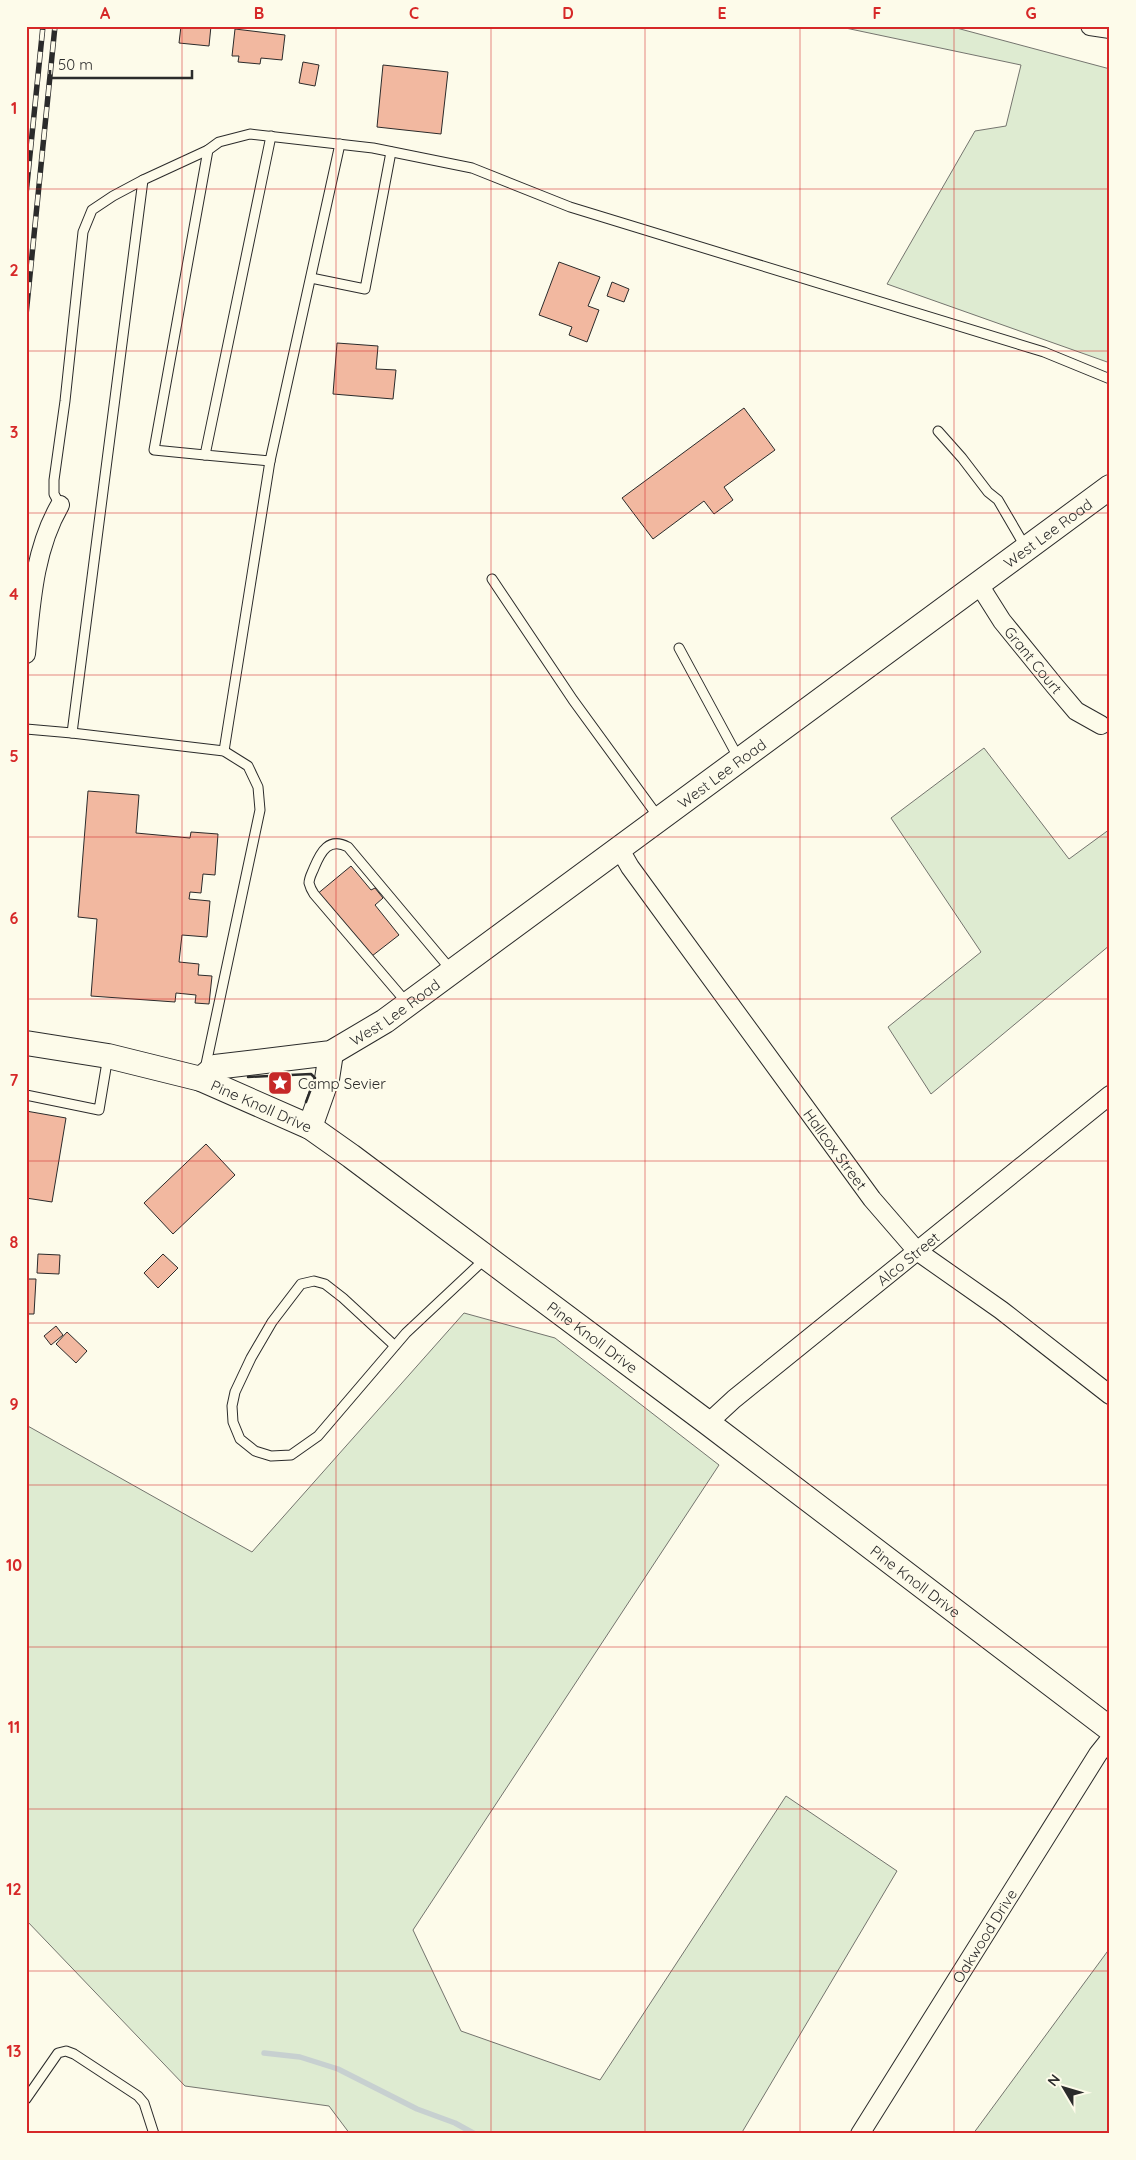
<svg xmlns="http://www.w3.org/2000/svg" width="1136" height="2160" viewBox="0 0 1136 2160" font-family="Quicksand,sans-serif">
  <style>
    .green { fill: #deebd1; stroke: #74746e }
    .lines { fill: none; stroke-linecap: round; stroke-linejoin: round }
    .stream { stroke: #c7d0d0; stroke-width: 5.5 }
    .building { fill: #f2b8a0; stroke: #2b2b2b }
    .lane-casing { stroke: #2b2b2b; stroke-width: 11 }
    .street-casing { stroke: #2b2b2b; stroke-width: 20 }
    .secondary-casing { stroke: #2b2b2b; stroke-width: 26 }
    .lane { stroke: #fdfbea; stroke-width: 9 }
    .street { stroke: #fdfbea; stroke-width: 18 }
    .secondary { stroke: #fdfbea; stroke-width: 24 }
    .rail-casing { stroke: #2b2b2b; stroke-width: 5.5 }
    .rail { stroke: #fdfbea; stroke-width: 4; stroke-dasharray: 11; stroke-linecap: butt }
    .wall { stroke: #2b2b2b; stroke-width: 2.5 }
    .grid { fill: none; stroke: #d62828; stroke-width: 1; stroke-opacity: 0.55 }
    .labels { text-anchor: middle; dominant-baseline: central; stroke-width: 4; stroke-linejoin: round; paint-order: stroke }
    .street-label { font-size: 15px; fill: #2b2b2b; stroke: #fdfbea }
    .poi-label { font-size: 15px; fill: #2b2b2b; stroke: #fdfbea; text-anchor: start }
    .neatline { fill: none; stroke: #d62828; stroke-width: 2 }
    .grid-label { font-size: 16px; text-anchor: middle; font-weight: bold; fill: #d62828 }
  </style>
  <rect width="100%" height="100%" fill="#fdfbea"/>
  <g class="green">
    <polygon points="836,26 949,26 1110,69 1110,363 887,284 975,131 1006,126 1021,65"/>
    <polygon points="984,748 1069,859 1110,829 1110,945 931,1094 888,1027 981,952 891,818"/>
    <polygon points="464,1313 555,1338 719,1465 413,1930 461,2031 600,2080 786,1796 897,1871 741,2134 350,2134 329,2106 185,2086 26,1920 26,1425 252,1552"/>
    <polygon points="1110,1948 1110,2134 973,2134"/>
  </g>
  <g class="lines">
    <polyline class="stream" points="264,2053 300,2057 338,2069 417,2109 455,2123 475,2134"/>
  </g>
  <g class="building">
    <polygon points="181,26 211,26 209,46 179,43"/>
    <polygon points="235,29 285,35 282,60 261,58 260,64 238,62 239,56 232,56"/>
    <polygon points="303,62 319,65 315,86 299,83"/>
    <polygon points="383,65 448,72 441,134 377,127"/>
    <polygon points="559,262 600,277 588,306 599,310 587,342 569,335 572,327 539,315"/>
    <polygon points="612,282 629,289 624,302 607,296"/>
    <polygon points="337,343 378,346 376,369 396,370 393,399 333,394"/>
    <polygon points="744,408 775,450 724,487 733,500 714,514 704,501 653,539 622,498"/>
    <polygon points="88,791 139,795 136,833 190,838 191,832 218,834 215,875 203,874 201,893 190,892 189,899 210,901 207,937 182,935 179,962 199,964 198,975 212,976 209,1004 195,1003 196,995 176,993 175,1002 91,996 97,919 78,917"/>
    <polygon points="351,866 371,890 375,888 383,898 375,905 399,935 372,956 336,913 333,916 316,895"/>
    <polygon points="26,1111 66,1118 52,1202 26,1198"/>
    <polygon points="206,1144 235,1175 173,1234 144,1203"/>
    <polygon points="38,1254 60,1255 59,1274 37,1273"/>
    <polygon points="163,1254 178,1268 158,1288 144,1273"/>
    <polygon points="26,1279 36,1279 34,1314 26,1314"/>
    <polygon points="56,1326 63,1335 51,1345 44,1336"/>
    <polygon points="67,1332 87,1351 76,1363 56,1344"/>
  </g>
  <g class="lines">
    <defs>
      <g id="lane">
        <polyline points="271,136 205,455 270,461 340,144"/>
        <polyline points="143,180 208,150 219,142 250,134 373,148 472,168 570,207 1044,352 1110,379"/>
        <polyline points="311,278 365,289 391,152"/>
        <polyline points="938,431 962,458 988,492 998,500 1026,548"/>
        <polyline points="205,455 154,450 208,150"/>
        <polyline points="492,579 573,700 659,818"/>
        <polyline points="679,648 739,759"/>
        <polyline points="26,729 72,733 143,180 113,196 92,210 83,232 65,401 54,480 54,494 60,505"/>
        <polyline points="72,733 224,751 248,766 258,787 260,810 205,1069"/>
        <polyline points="224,751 270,461"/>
        <path d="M407,1003L314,894C312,891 310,887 309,883C309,878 312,873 314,868C321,851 329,837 348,847L452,971"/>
        <polyline points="26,1095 99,1110 108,1056"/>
        <polyline points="395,1346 343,1298 325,1284 314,1281 301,1284 272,1322 251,1358 235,1392 232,1406 233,1422 240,1439 255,1451 271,1456 291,1455 318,1436 406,1333 486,1258"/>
        <polyline points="26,2099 58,2053 66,2051 74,2054 138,2096 144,2103 154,2134"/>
      </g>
      <g id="street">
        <polyline points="1090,26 1110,29"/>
        <path id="s1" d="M978,583L1002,621L1054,685L1076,711L1101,725"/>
        <path d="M26,654C31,603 34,550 60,505"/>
        <path id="s2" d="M619,848L630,867L872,1199L917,1251L1001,1310L1110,1395"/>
        <path id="s3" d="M708,1423L734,1399L1110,1095"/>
        <path id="s4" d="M860,2134L1098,1754L1110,1739"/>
      </g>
      <g id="secondary">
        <path id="s5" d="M26,1043L108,1056L201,1079L310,1127L351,1156L708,1423L1110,1729"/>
        <path id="s6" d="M201,1079L215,1067L331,1053L385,1021L1110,487"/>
        <polyline points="310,1127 327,1079 331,1053"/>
      </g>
    </defs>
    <use href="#lane" class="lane-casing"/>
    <use href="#street" class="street-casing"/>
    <use href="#secondary" class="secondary-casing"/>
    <use href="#lane" class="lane"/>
    <use href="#street" class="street"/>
    <use href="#secondary" class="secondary"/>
    <defs>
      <g id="rail">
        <polyline points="26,194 43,26"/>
        <polyline points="26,315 55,26"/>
      </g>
    </defs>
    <use href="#rail" class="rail-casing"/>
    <use href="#rail" class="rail"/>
    <polyline class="wall" points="248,1077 311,1074 315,1078 306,1102"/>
  </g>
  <path class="grid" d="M182,26V2134M336,26V2134M491,26V2134M645,26V2134M800,26V2134M954,26V2134M26,189H1110M26,351H1110M26,513H1110M26,675H1110M26,837H1110M26,999H1110M26,1161H1110M26,1323H1110M26,1485H1110M26,1647H1110M26,1809H1110M26,1971H1110"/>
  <defs>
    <symbol id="sight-square" viewBox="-11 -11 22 22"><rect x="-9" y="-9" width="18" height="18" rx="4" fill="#c62828" stroke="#fdfbea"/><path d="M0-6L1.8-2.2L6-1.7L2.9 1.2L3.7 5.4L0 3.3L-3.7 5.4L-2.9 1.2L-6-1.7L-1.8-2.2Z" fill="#fff"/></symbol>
  </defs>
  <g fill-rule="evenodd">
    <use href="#sight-square" x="266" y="1069" width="28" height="28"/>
  </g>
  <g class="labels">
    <g class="street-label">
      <text stroke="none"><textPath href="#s6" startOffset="1021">West Lee Road</textPath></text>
      <text stroke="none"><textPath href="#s1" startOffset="95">Grant Court</textPath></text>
      <text stroke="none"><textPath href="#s6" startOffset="616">West Lee Road</textPath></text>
      <text stroke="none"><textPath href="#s6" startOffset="211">West Lee Road</textPath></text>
      <text stroke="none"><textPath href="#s5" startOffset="245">Pine Knoll Drive</textPath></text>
      <text stroke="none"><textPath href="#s2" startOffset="371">Hallcox Street</textPath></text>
      <text stroke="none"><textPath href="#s3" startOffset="259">Alco Street</textPath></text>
      <text stroke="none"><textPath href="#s5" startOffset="650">Pine Knoll Drive</textPath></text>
      <text stroke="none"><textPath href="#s5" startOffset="1055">Pine Knoll Drive</textPath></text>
      <text stroke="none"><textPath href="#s4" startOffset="234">Oakwood Drive</textPath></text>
    </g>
    <g class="poi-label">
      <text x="298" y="1083">Camp Sevier</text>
    </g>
  </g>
  <rect width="1136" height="2160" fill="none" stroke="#fdfbea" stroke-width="55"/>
  <g transform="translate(1064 2088) rotate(308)" stroke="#fdfbea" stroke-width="4" paint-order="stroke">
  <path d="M0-4L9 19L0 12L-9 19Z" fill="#2b2b2b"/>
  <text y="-8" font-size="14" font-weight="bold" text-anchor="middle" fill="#2b2b2b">N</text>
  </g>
  <path d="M50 70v8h142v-8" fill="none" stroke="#2b2b2b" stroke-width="2.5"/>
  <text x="58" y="70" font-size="15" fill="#2b2b2b" stroke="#fdfbea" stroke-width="4" paint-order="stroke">50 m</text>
  <rect x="28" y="28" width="1080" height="2104" class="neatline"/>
  <g class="grid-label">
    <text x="105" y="19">A</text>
    <text x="259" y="19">B</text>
    <text x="414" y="19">C</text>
    <text x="568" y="19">D</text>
    <text x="722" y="19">E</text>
    <text x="877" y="19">F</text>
    <text x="1031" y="19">G</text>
    <text x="14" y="114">1</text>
    <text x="14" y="276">2</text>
    <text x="14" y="438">3</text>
    <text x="14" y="600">4</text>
    <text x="14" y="762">5</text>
    <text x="14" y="924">6</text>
    <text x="14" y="1086">7</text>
    <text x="14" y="1248">8</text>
    <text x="14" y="1410">9</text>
    <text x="14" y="1571">10</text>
    <text x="14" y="1733">11</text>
    <text x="14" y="1895">12</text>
    <text x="14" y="2057">13</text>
  </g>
</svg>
